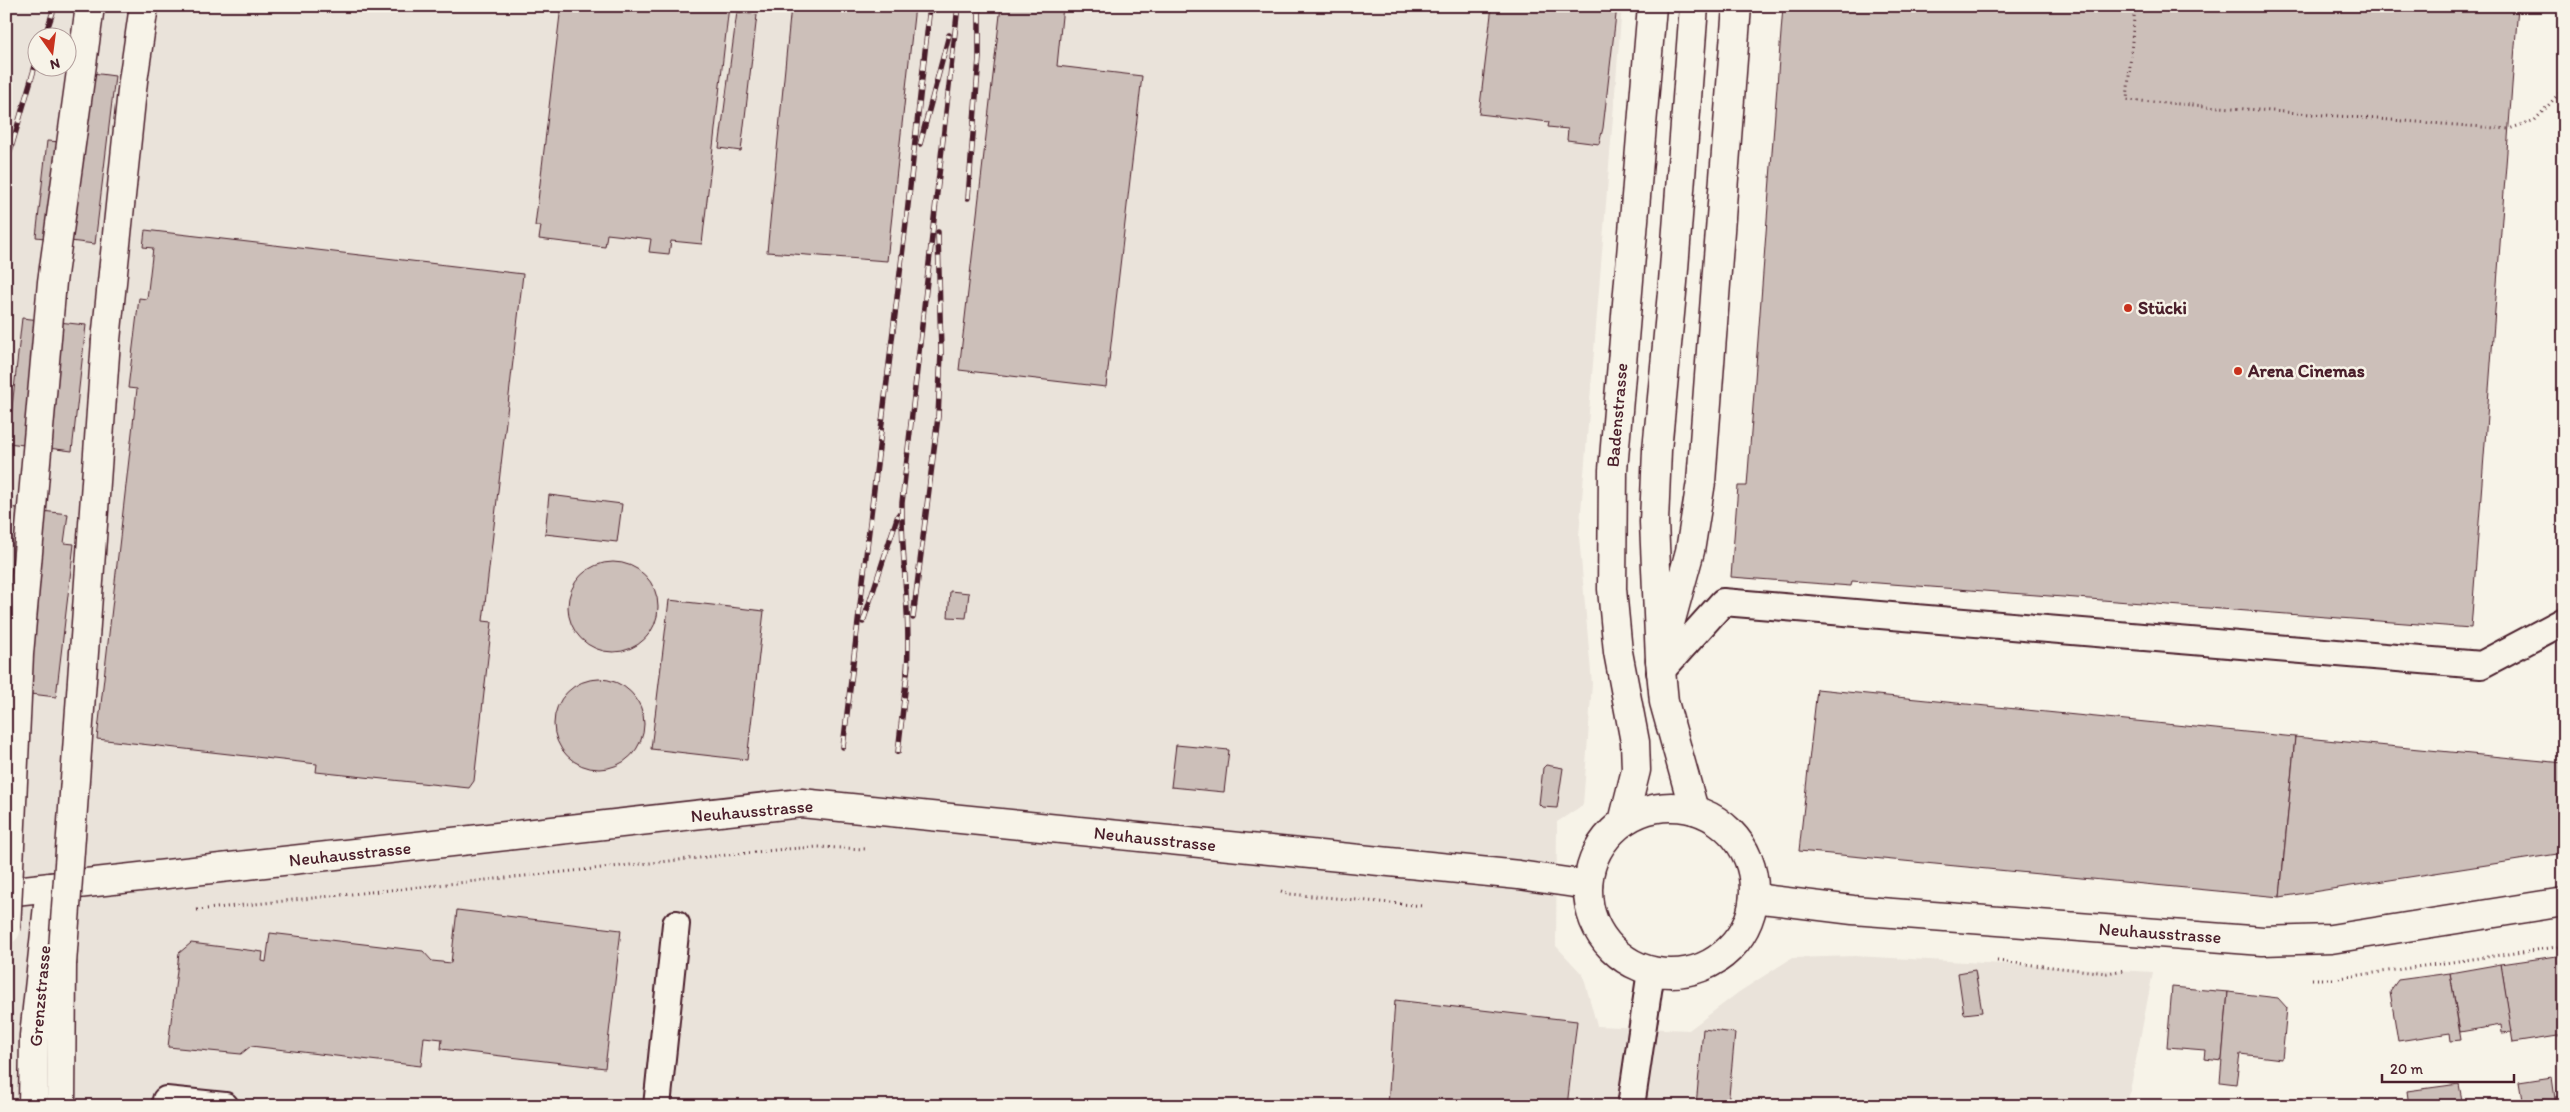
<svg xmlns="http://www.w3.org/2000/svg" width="2570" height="1112" viewBox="0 0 2570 1112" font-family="Itim,sans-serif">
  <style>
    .built { fill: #eae3da; fill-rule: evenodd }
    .building { fill: #ccbfb9; stroke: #4a1f2b }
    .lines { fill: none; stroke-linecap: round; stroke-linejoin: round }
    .service-casing { stroke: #4a1f2b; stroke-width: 30 }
    .minor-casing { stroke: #4a1f2b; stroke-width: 31 }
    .motorway-casing { stroke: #4a1f2b; stroke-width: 31 }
    .path { stroke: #4a1f2b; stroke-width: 3; stroke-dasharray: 1 4; stroke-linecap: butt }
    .service { stroke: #f7f3e8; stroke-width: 26 }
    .minor { stroke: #f7f3e8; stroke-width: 28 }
    .motorway { stroke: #f7f3e8; stroke-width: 28 }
    .rail-casing { stroke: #4a1f2b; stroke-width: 5.5 }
    .rail { stroke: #f7f3e8; stroke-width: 4; stroke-dasharray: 11; stroke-linecap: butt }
    .motorway-bridge-casing { stroke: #4a1f2b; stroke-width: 31; stroke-linecap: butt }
    .motorway-bridge { stroke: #f7f3e8; stroke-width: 28 }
    .poi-dot { fill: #c8321e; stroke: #f7f3e8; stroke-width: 2 }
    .labels { text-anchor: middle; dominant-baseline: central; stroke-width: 5; stroke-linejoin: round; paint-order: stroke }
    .poi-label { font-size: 18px; font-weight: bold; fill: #4a1f2b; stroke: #f7f3e8; text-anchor: start }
    .street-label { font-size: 18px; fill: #4a1f2b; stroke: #f7f3e8 }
  </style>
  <rect width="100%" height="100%" fill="#f7f3e8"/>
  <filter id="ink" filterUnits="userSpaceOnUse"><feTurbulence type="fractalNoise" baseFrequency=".02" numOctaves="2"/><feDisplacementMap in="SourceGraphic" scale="10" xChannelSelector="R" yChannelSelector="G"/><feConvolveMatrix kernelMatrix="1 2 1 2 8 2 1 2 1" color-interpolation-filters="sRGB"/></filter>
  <g filter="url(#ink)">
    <path class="built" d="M6,6H1622L1579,536L1592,684L1583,805L1557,822L1556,946L1583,975L1597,1026L1689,1030L1739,992L1792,958L1855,956L2153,972L2127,1106H6ZM38,38H68V68H38Z"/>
    <g class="building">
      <polygon points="561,6 729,6 702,244 671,241 669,254 649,252 651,239 607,234 605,247 539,239 541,226 535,226"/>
      <polygon points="791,6 915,6 887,261 767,252"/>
      <polygon points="1001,6 1063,6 1057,66 1142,76 1106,387 959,370"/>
      <polygon points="1492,6 1617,6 1603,128 1599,144 1567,140 1568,129 1548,127 1549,122 1479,114"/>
      <polygon points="1783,6 2518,6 2471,628 1852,581 1851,586 1731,577 1738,486 1747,486"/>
      <polygon points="737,12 757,15 741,151 719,148"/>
      <polygon points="70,70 115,76 95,244 36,237 47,141 62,142"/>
      <polygon points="145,230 523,274 483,621 492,622 474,781 469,788 316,772 317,764 97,739 137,389 128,388 139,298 147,299 153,248 143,247"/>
      <polygon points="22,318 86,325 72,451 8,443"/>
      <polygon points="549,495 622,504 617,542 545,534"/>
      <polygon points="8,507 68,514 64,543 74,544 56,697 6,691"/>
      <circle cx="613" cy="607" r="45"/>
      <polygon points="950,591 969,593 966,618 948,617"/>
      <polygon points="669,600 764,611 747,760 651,749"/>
      <circle cx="599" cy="724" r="45"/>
      <polygon points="1817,689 2295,737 2280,897 1799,851"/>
      <polygon points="2295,737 2564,763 2564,853 2280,897"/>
      <polygon points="1176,745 1229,750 1224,792 1171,787"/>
      <polygon points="1546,765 1563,768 1557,808 1542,807 1539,804 1543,768"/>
      <polygon points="457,910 621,930 605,1068 441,1049 442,1039 424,1037 421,1066 251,1046 241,1054 168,1047 179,953 191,943 263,952 262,961 266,962 270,933 423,951 432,961 451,963"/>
      <polygon points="2564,955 2564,1035 2513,1043 2501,964"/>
      <polygon points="2501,964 2512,1032 2502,1033 2501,1025 2460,1032 2450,973"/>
      <polygon points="1975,970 1982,1012 1964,1014 1958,973"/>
      <polygon points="2450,973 2461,1040 2451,1041 2450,1033 2398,1041 2390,991 2398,980"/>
      <polygon points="2172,987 2228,992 2222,1061 2204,1059 2205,1050 2167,1047"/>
      <polygon points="2228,992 2278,998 2287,1008 2282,1059 2240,1054 2236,1084 2220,1082"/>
      <polygon points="1395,1000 1577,1021 1567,1106 1388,1106"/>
      <polygon points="1703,1029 1735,1033 1728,1106 1696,1106"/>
      <polygon points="2552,1077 2556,1106 2523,1106 2519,1082"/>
      <polygon points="2459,1084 2463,1106 2409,1106 2407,1091"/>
      <polygon points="2564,1096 2564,1106 2556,1106 2555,1097"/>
    </g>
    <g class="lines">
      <defs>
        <g id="service">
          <polyline points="1660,672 1723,602 2481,665 2564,621"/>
          <polyline points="166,1106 166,1100 225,1106"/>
          <polyline points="657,1106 676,924"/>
          <polyline points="1631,1106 1651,971"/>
        </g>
        <g id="minor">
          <circle cx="1671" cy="890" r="83"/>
          <polyline points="1694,810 1664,702 1660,660 1690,551 1701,482 1737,6"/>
          <polyline points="1623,822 1636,770 1635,742 1618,652 1612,589 1613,470 1652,6"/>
          <polyline points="6,892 801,803 1519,875 1588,885"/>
          <polyline points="1754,898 1853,910 2263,941 2331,939 2564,902"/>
          <polyline points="33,1106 34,1036 50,887"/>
        </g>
        <g id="motorway">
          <polyline points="106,340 133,81 144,6"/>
          <polyline points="1660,660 1654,522 1657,450 1673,282 1694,6"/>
          <polyline points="61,1106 62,964"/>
        </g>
      </defs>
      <use href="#service" class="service-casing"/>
      <use href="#minor" class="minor-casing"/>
      <use href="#motorway" class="motorway-casing"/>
      <g class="path">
        <polyline points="2135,6 2127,100 2509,129 2535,120 2564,88"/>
        <polyline points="1281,891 1290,894 1424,906"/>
        <polyline points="197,910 785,849 818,847 867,849"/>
        <polyline points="1997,961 2107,973 2125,970"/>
        <polyline points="2339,978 2564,946"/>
        <polyline points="2312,979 2333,979"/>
      </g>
      <use href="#service" class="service"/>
      <use href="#minor" class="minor"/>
      <use href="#motorway" class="motorway"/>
      <defs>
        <g id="rail">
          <polyline points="44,38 55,6"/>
          <polyline points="920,144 949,35"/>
          <polyline points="6,165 38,56"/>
          <polyline points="968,198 979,58 979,6"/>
          <polyline points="913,618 938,417 941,353 938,232"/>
          <polyline points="863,622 898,515"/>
          <path d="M907,672C911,615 901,560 902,503L958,6"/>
          <polyline points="843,747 906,223 930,6"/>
          <polyline points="898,752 908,665"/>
        </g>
      </defs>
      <use href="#rail" class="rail-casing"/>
      <use href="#rail" class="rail"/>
      <defs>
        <g id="motorway-bridge">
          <polyline points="6,930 19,654 52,282 90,6"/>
          <polyline points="62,964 106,340"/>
        </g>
      </defs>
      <use href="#motorway-bridge" class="motorway-bridge-casing"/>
      <use href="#motorway-bridge" class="motorway-bridge"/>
    </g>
  </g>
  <g class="poi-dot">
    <circle cx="2128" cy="308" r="5"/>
    <circle cx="2238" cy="371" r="5"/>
  </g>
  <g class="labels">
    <g class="poi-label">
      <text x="2138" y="308">Stücki</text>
      <text x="2248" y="371">Arena Cinemas</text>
    </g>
    <g class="street-label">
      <text transform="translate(1617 415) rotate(-85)">Badenstrasse</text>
      <text transform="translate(752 811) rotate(-5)">Neuhausstrasse</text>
      <text transform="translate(1155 839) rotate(6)">Neuhausstrasse</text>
      <text transform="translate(350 854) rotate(-6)">Neuhausstrasse</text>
      <text transform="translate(2160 933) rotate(4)">Neuhausstrasse</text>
      <text transform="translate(40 996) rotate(-85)">Grenzstrasse</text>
    </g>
  </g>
  <rect width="2570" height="1112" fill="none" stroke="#f7f3e8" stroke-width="25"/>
  <rect x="12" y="12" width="2545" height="1087" fill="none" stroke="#4a1f2b" stroke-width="2" filter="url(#ink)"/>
  <g transform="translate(52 52) rotate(166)"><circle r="24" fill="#f7f3e8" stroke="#b29e9c"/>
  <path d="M0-4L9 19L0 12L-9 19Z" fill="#c8321e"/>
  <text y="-8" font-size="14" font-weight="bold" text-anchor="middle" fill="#4a1f2b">N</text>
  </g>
  <path d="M2382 1074v8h132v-8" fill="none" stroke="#4a1f2b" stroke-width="2.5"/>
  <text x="2390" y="1074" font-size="15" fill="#4a1f2b" stroke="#f7f3e8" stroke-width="4" paint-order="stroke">20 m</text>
</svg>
